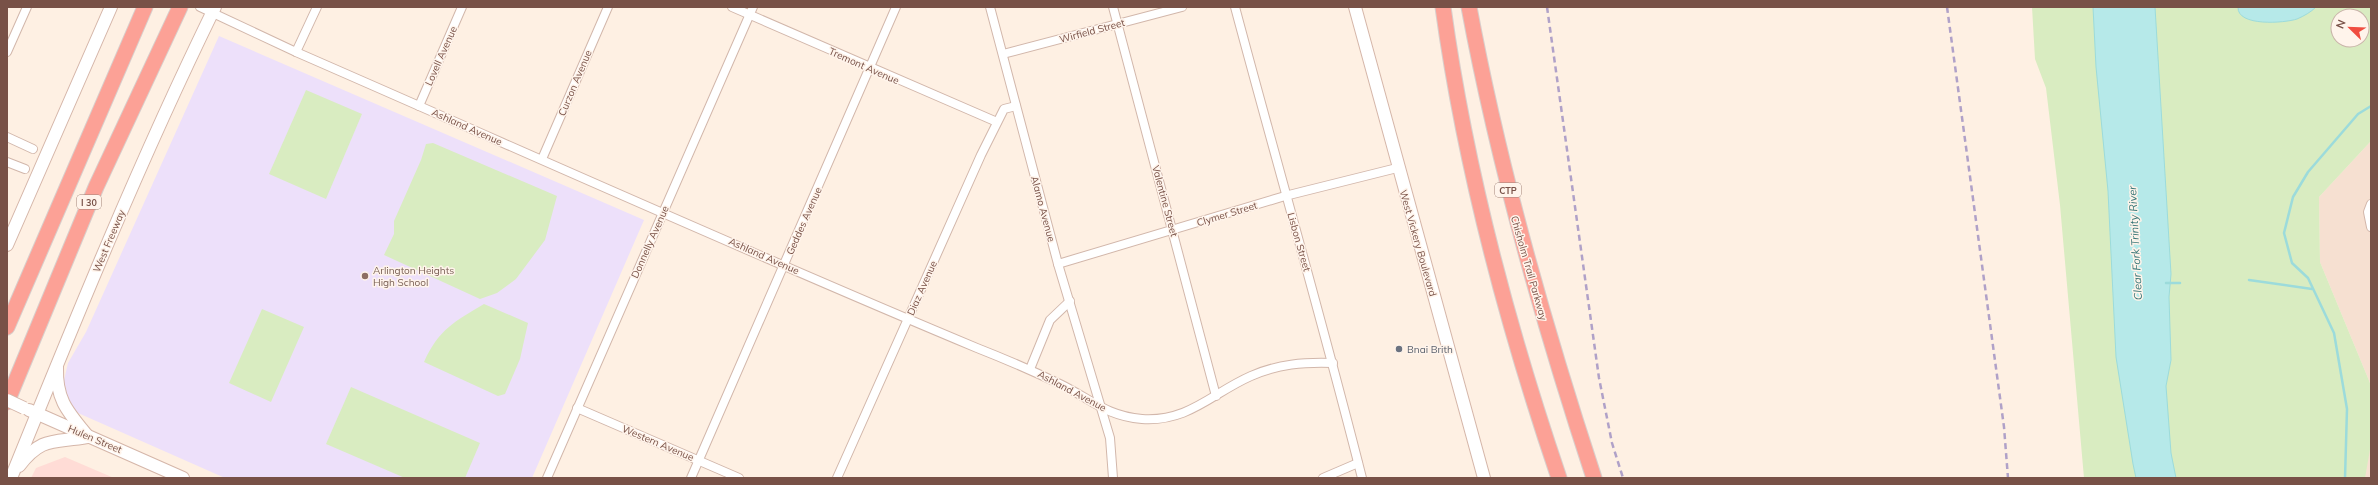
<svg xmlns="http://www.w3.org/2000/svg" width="2378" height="485" viewBox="0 0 2378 485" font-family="Mulish,sans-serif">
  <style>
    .residential { fill: #f6e0d1 }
    .commercial { fill: #ffdcd6 }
    .education { fill: #ede0fa }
    .green { fill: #d9ecc1; fill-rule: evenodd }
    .water { fill: #b6e9e9; stroke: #9cdbdb }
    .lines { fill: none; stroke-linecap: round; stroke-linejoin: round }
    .stream { stroke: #9cdbdb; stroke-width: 2.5 }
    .minor-casing { stroke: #d2b7ab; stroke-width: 10 }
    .secondary-casing { stroke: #d5b6a9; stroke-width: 14 }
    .motorway-casing { stroke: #d9cecb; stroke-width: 17 }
    .minor { stroke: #fff; stroke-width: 8 }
    .secondary { stroke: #fff; stroke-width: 12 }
    .motorway { stroke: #fca196; stroke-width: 15 }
    .rail { stroke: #b0a1c8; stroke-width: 2.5; stroke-dasharray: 6 4; stroke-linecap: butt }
    .secondary-bridge-casing { stroke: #d5b6a9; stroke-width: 14; stroke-linecap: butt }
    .secondary-bridge { stroke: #fff; stroke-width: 12 }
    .education-dot { fill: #8d6e63; stroke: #fff4eb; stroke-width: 1.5 }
    .worship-dot { fill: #6b7280; stroke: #fff4eb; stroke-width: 1.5 }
    .labels { text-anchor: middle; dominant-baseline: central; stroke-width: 3; stroke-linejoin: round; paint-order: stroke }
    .shield { fill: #fff4eb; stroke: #a08278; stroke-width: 1 }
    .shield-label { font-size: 9px; font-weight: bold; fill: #785147 }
    .street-label { font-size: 10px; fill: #785147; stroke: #fff4eb }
    .education-label { font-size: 10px; fill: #785e54; stroke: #fff4eb; text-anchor: start }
    .worship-label { font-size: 10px; fill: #5b616d; stroke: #fff4eb; text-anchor: start }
    .water-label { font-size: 11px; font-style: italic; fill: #377677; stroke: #fff4eb }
  </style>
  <rect width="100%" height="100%" fill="#fef0e3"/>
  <g class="residential">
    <polygon points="2371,141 2371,397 2370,383 2320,262 2319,197"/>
    <polygon points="2371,443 2371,478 2364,478"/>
  </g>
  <polygon class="commercial" points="65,457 114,478 31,478 36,468"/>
  <polygon class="education" points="219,36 644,220 532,478 225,478 78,413 69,405 64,394 64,380 68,363 86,332"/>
  <g class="green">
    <path d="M2032,7H2371V141L2319,197L2320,262L2370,383L2371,444L2365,478H2084L2060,205L2046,88L2035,59ZM2338,16H2362V40H2338Z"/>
    <polygon points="306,90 362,114 326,199 269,174"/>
    <polygon points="433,143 557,196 545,240 516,279 497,293 480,299 384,255 394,234 394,221 421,160 426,144"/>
    <path d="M484,304L528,323L520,359L505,394L498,396L424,362C439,329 454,322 484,304Z"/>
    <polygon points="262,309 304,327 271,402 229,383"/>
    <polygon points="351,387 480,443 465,478 405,478 326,444"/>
  </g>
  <g class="water">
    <polygon points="2093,7 2155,7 2171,274 2169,297 2171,360 2166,386 2171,453 2176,478 2136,478 2133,464 2116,357 2108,191 2096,67"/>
    <path d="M2238,7H2316C2311,12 2304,16 2297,19C2285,23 2237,27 2238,7Z"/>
  </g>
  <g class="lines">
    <g class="stream">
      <polyline points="2249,280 2312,289"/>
      <polyline points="2166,283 2180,283"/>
      <polyline points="2345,478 2347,409 2334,333 2308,278 2292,263 2284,233 2293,197 2308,172 2358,114 2371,106"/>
    </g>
    <defs>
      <g id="minor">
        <path d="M200,7L296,52C523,151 749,253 977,348C1005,359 1033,371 1060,384C1091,399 1106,416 1142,419C1189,422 1212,393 1251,376C1278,364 1304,362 1333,363"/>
        <polyline points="732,7 997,122"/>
        <polyline points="990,7 1058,264 1110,438 1113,478"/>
        <polyline points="1113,7 1216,396"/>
        <path d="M1235,7C1277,164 1322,320 1362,478"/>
        <polyline points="7,52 27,7"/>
        <polyline points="296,52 317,7"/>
        <polyline points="1003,54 1182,7"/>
        <polyline points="419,106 462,7"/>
        <polyline points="7,137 33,149"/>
        <polyline points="542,159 608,7"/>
        <polyline points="7,162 25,169"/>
        <polyline points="2371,204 2368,212 2371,227"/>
        <polyline points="1058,264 1285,196 1397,168"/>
        <polyline points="1030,369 1050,320 1070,301"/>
        <polyline points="577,408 739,478"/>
        <polyline points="547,478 753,7"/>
        <polyline points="691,478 896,7"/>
        <polyline points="837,478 981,155 1004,109 1016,106"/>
        <polyline points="1323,478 1358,463"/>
      </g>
      <g id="secondary">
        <polyline points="1355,7 1484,478"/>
        <polyline points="7,245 111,7"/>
        <path d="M57,367C56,399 67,411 86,434"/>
        <polyline points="29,410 183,478"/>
        <path d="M19,466C42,436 54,443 87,437"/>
        <path d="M11,478C75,320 140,160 215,7"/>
      </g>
      <g id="motorway">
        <path d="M1443,7C1465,167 1507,325 1559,478"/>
        <path d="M1469,7C1499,168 1543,323 1594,478"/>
        <polyline points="7,327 145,7"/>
        <polyline points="7,402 96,187 180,7"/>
      </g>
    </defs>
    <use href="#minor" class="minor-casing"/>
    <use href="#secondary" class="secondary-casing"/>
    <use href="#motorway" class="motorway-casing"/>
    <use href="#minor" class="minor"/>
    <use href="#secondary" class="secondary"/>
    <use href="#motorway" class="motorway"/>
    <g class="rail">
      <polyline points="1547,7 1599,378 1612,443 1623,478"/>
      <polyline points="1947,7 2004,427 2008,478"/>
    </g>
    <defs>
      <polyline id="secondary-bridge" points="7,400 24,408"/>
    </defs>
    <use href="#secondary-bridge" class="secondary-bridge-casing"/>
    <use href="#secondary-bridge" class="secondary-bridge"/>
  </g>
  <circle class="education-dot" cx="365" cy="276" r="4"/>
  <circle class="worship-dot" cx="1399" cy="349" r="4"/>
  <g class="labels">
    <g class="shield">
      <rect x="1495" y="183" width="26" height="14" rx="3"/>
      <rect x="77" y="195" width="24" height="14" rx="3"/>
    </g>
    <g class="shield-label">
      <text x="1508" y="190">CTP</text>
      <text x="89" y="202">I 30</text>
    </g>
    <g class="street-label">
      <text transform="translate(1092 31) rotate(-15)">Wirfield Street</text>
      <text transform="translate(441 56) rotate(-66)">Lovell Avenue</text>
      <text transform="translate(864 66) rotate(24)">Tremont Avenue</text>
      <text transform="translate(575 83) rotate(-67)">Curzon Avenue</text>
      <text transform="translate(467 127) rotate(24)">Ashland Avenue</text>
      <text transform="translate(1165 201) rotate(75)">Valentine Street</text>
      <text transform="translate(1043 209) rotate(75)">Alamo Avenue</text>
      <text transform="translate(1227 214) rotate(-17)">Clymer Street</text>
      <text transform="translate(804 221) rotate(-66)">Geddes Avenue</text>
      <text transform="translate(109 241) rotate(-67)">West Freeway</text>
      <text transform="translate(650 242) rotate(-66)">Donnelly Avenue</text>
      <text transform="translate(1299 242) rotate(74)">Lisbon Street</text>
      <text transform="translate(1418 243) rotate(74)">West Vickery Boulevard</text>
      <text transform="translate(764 256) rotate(24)">Ashland Avenue</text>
      <text transform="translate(1529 268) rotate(74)">Chisholm Trail Parkway</text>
      <text transform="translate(922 288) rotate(-66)">Diaz Avenue</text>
      <text transform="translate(1072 391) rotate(28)">Ashland Avenue</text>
      <text transform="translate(95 439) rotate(23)">Hulen Street</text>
      <text transform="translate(658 443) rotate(23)">Western Avenue</text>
    </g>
    <g class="education-label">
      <text x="373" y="270">Arlington Heights<tspan x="373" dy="12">High School</tspan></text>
    </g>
    <g class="worship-label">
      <text x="1407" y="349">Bnai Brith</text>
    </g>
    <g class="water-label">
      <text transform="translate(2135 243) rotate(-93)">Clear Fork Trinity River</text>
    </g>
  </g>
  <rect width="2378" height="485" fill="none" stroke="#785147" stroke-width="16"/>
  <g transform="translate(2350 28) rotate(293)"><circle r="19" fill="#fff4eb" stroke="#c9b3a9"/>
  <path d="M0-3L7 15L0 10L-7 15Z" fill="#f04d40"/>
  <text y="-6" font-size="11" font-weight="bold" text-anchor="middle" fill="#785147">N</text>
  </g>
</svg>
